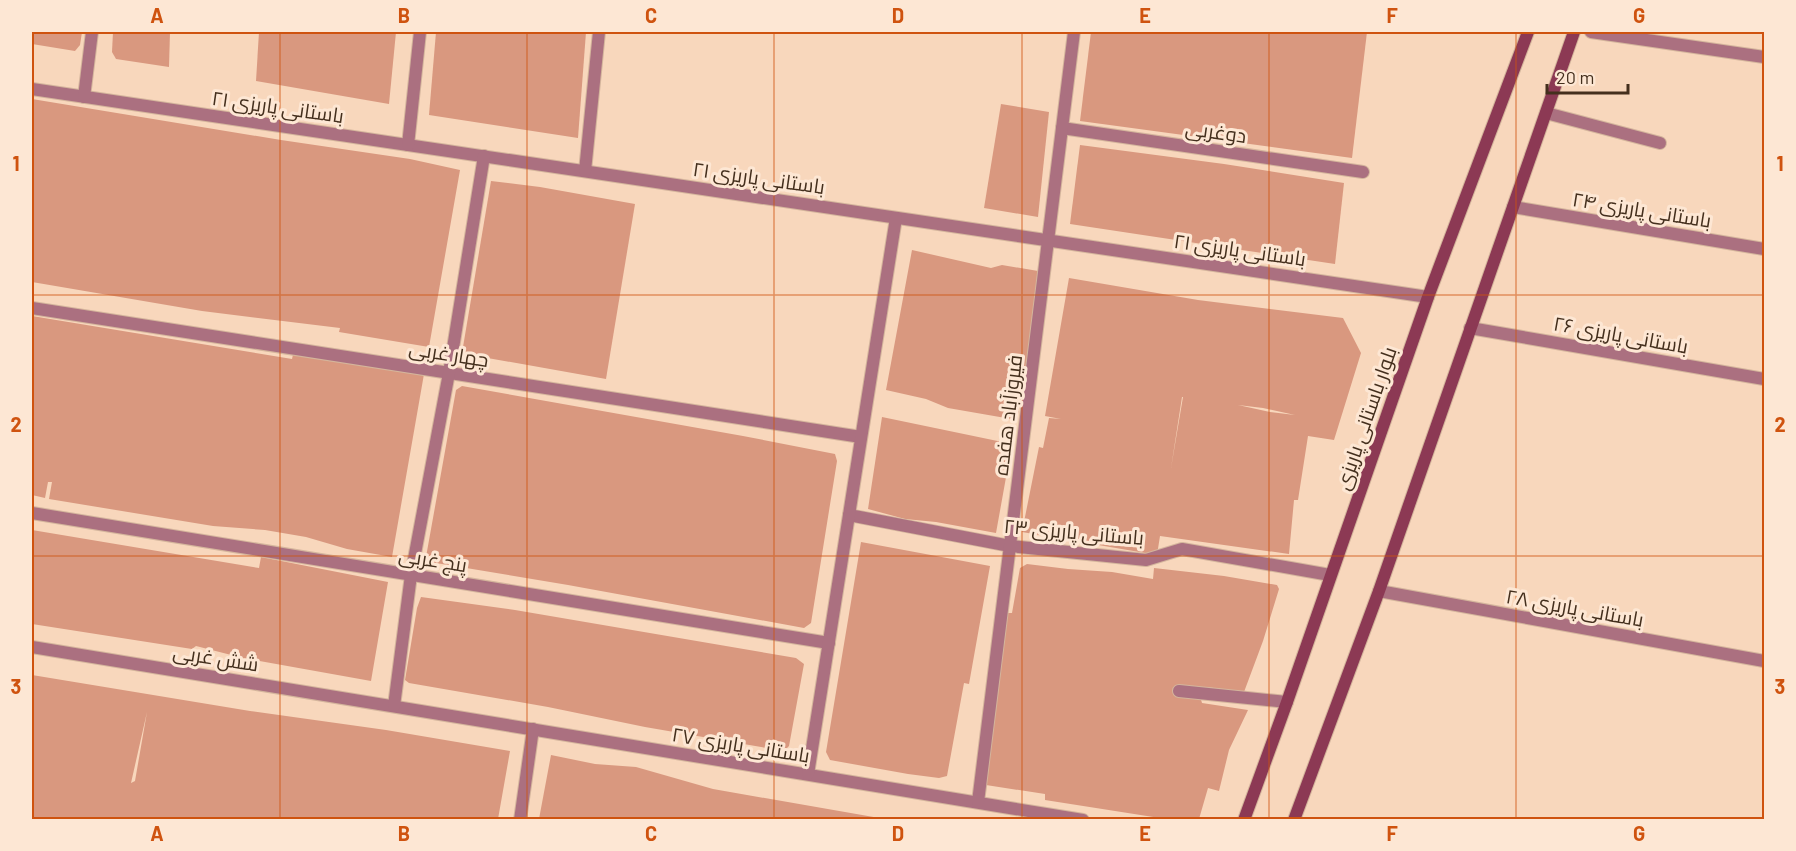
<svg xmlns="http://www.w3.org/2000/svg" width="1796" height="851" viewBox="0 0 1796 851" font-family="Barlow,Cairo,sans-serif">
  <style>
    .building { fill: #d9987f; fill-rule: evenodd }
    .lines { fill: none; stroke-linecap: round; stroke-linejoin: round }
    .street-casing { stroke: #d4b59c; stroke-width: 14 }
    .secondary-casing { stroke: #d4b59c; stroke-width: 14 }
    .street { stroke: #ab7080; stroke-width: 12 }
    .secondary { stroke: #8c3954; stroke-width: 12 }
    .grid { fill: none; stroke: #cf530f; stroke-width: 1.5; stroke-opacity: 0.55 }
    .labels { text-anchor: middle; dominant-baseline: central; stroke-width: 6; stroke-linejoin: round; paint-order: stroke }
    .street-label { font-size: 20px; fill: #442f1d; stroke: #fde7d4 }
    .neatline { fill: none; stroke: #cf530f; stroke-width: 2 }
    .grid-label { font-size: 20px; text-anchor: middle; font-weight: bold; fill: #cf530f }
  </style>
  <rect width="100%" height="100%" fill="#f8d7bc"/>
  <g class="building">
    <polygon points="32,32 82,32 80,45 75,51 32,44"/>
    <polygon points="113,32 170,32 169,67 116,59 112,52"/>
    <polygon points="259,32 396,32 389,104 256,81"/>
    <polygon points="436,32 586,32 578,138 429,115"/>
    <polygon points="1091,32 1367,32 1352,158 1080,121"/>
    <polygon points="32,99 281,140 410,159 460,170 429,347 339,332 340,328 202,311 32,282"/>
    <polygon points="1001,104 1049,112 1038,217 984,208"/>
    <polygon points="1080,145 1224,164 1344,183 1335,264 1070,224"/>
    <polygon points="491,181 540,187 635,204 606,379 465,354 463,347"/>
    <polygon points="912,250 991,268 1002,265 1044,272 1017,420 948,408 926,399 886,390"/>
    <path d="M1069,278L1198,300L1343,318L1361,353L1334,440L1308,436L1298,500H1294L1289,554L1160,536L1157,555L1022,532L1039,447L1043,448L1049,418L1061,419L1045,416ZM1182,397H1183L1171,468ZM1238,405L1263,408L1295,415L1270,412Z"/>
    <polygon points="32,316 292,359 294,350 424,374 392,557 347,549 306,537 265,530 213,526 49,499 52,482 48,482 45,498 32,495"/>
    <polygon points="462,386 743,436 835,454 837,461 811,623 804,628 568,585 430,562 426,557 456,390"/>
    <polygon points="882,417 1012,444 996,533 936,522 905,519 868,509"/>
    <polygon points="32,530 259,568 261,557 388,582 371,681 243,658 196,646 192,649 32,624"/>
    <polygon points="861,542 990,566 969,684 964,683 947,776 939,778 908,774 830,760 826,752"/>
    <polygon points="1027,564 1068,569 1112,572 1153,579 1154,568 1224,576 1277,585 1279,589 1263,641 1244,692 1206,687 1205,695 1199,693 1202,703 1248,710 1229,750 1219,791 1208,788 1199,819 1166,819 1045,800 1045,794 986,785 996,668 1008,613 1012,613 1020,568"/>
    <polygon points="421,597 515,610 796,658 804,664 789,746 784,751 645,727 548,707 409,683 405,680 417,608"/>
    <path d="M32,675L250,711L386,730L510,751L498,819H32ZM147,712L135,781L131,783Z"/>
    <polygon points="551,755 595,764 636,767 713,789 885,819 539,819"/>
  </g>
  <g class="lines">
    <defs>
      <g id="street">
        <polyline points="1591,32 1764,57"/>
        <polyline points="32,89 1428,297"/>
        <polyline points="84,97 92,32"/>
        <polyline points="1546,113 1660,143"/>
        <polyline points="1062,128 1363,172"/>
        <polyline points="408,145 420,32"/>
        <polyline points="585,171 599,32"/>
        <polyline points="1513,207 1764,249"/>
        <polyline points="32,308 861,437"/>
        <polyline points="1470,328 1764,379"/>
        <polyline points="32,513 829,643"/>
        <polyline points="849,515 1010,546 1146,560 1182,549 1330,575"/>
        <polyline points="1379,591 1764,661"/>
        <polyline points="32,647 1083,820"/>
        <polyline points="1179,691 1287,702"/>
        <polyline points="394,706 411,575 449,373 484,156"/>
        <polyline points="808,774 896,218"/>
        <polyline points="978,802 1074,32"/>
        <polyline points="520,820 533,729"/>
      </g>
      <g id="secondary">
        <polyline points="1244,820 1287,702 1428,297 1528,32"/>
        <polyline points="1294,820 1379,591 1574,32"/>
      </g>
    </defs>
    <use href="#street" class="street-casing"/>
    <use href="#secondary" class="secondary-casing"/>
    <use href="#street" class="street"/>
    <use href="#secondary" class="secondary"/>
  </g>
  <path class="grid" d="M280,32V820M527,32V820M774,32V820M1022,32V820M1269,32V820M1516,32V820M32,295H1764M32,556H1764"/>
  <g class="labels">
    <g class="street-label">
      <text transform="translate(278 106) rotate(8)">باستانی پاریزی ۲۱</text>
      <text transform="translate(1216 131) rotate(8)">دوغربی</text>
      <text transform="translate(759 177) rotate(8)">باستانی پاریزی ۲۱</text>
      <text transform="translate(1642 209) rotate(9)">باستانی پاریزی ۲۴</text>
      <text transform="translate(1240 249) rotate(8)">باستانی پاریزی ۲۱</text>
      <text transform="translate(1621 334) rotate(10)">باستانی پاریزی ۲۶</text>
      <text transform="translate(449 353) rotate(9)">چهار غربی</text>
      <text transform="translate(1007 415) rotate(-83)">فیروزآباد هفده</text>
      <text transform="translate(1365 418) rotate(-71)">بلوار باستانی پاریزی</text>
      <text transform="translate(1074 531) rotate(5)">باستانی پاریزی ۲۳</text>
      <text transform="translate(433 559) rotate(9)">پنج غربی</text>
      <text transform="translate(1575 607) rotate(10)">باستانی پاریزی ۲۸</text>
      <text transform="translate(216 657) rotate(9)">شش غربی</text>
      <text transform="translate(741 744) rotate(9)">باستانی پاریزی ۲۷</text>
    </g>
  </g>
  <rect width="1796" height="851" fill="none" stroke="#fde7d4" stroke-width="66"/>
  <path d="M1547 84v9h81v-9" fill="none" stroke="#442f1d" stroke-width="3"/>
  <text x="1556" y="84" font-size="18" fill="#442f1d" stroke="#fde7d4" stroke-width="4.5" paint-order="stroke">20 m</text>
  <rect x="33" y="33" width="1730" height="785" class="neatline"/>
  <g class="grid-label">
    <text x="157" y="23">A</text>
    <text x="404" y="23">B</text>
    <text x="651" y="23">C</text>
    <text x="898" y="23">D</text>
    <text x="1145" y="23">E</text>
    <text x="1392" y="23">F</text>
    <text x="1639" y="23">G</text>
    <text x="16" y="171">1</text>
    <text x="1780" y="171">1</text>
    <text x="16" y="432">2</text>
    <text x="1780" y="432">2</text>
    <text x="16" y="694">3</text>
    <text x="1780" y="694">3</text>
    <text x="157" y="841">A</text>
    <text x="404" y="841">B</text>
    <text x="651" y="841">C</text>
    <text x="898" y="841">D</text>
    <text x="1145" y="841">E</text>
    <text x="1392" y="841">F</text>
    <text x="1639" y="841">G</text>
  </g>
</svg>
